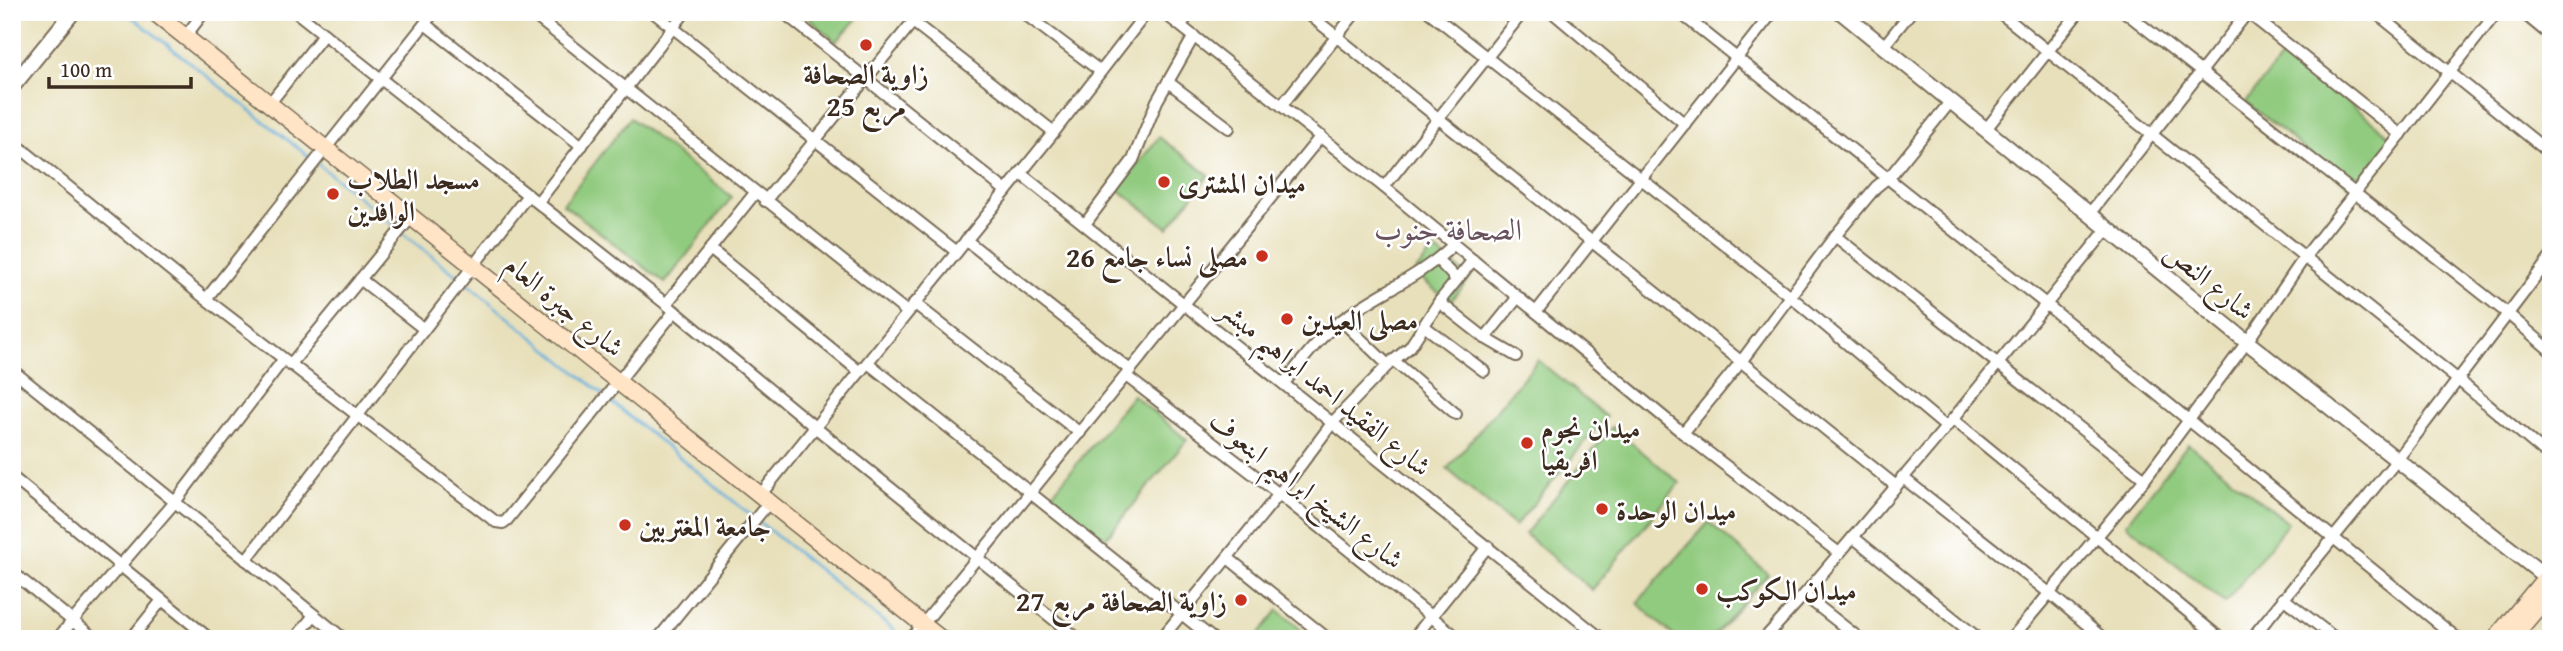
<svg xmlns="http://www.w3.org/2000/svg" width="2563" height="651" viewBox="0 0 2563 651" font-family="'Gentium Book Plus',Amiri,serif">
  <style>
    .green { fill: #91cb7f; stroke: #667a4e; stroke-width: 2 }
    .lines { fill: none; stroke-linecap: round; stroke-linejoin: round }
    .stream { stroke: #62afdc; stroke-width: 2.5 }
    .minor-casing { stroke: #786a55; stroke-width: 14 }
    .tertiary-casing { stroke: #786a55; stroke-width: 18 }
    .secondary-casing { stroke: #786a55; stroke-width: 19 }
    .minor { stroke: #fff; stroke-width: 10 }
    .tertiary { stroke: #fff; stroke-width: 14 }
    .secondary { stroke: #ffe4c6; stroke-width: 16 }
    .poi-dot { fill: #c8321e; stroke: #fff; stroke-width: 2.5 }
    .labels { text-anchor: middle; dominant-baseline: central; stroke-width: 5; stroke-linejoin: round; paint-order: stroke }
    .poi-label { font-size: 28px; font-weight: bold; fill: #3b2a1e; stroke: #fff; text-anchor: start }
    .street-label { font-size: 28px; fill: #3b2a1e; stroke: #fff }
    .neighbourhood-label { font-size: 30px; fill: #66515d; stroke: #fff }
  </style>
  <rect width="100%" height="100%" fill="#fff"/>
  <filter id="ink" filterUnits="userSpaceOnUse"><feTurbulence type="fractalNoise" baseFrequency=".0143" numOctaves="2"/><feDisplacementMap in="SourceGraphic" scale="14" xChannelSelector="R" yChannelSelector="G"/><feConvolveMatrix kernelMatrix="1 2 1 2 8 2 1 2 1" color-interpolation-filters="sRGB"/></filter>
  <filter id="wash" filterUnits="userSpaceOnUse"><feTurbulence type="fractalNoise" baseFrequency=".00686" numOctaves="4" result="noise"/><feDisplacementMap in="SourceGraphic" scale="28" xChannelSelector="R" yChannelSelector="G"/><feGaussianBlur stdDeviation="1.57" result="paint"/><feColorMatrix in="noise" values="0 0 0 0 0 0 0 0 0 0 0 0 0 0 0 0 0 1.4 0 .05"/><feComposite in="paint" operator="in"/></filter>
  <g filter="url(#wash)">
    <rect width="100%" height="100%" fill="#e8e0bb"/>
    <g class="green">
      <polygon points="802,12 863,12 836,42"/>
      <polygon points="2286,52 2393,138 2353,189 2246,102"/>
      <polygon points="630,118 732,197 665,283 563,204"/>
      <polygon points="1159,137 1209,175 1168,228 1118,189"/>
      <polygon points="1434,249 1470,278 1450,302 1414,273"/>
      <polygon points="1538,360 1606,417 1515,526 1447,469"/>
      <polygon points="1133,395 1187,440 1105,539 1052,494"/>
      <polygon points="1612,427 1680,483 1592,590 1525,534"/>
      <polygon points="2188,444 2288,523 2225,603 2126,524"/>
      <polygon points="1709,522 1768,574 1711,639 1677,639 1637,603"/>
      <polygon points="1278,610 1312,639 1255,639"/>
    </g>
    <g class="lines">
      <g class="stream">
        <polyline points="126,12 313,160"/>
        <polyline points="318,164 397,228"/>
        <polyline points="402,233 460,278"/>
        <polyline points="465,282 604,395"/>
        <polyline points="609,400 753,517"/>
        <polyline points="758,521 905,639"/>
      </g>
    </g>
  </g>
  <g filter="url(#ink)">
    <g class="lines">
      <defs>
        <g id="minor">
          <polyline points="296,12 666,304 816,428 1078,639"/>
          <polyline points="530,12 907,312"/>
          <polyline points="653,12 957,252"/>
          <polyline points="783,12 1006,191"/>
          <polyline points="1022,12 1100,71"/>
          <polyline points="1163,12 1384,187 1683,433 1839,553"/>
          <polyline points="1306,12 1896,486"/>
          <polyline points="1429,12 1790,296 1946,427"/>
          <polyline points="1552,12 1685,124"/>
          <polyline points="1679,12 2047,305 2458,639"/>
          <polyline points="1999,12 2457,379 2551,458"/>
          <polyline points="2125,12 2507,313 2551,351"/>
          <polyline points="2247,12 2401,135"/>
          <polyline points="2375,12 2551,154"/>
          <polyline points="2522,12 2551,36"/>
          <polyline points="913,22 1054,132"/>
          <polyline points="425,24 582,146"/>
          <polyline points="1181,25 1191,12"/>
          <polyline points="185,37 204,12"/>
          <polyline points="1883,47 1911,12"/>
          <polyline points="1168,82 1229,128"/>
          <polyline points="270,103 324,34"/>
          <polyline points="1282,105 1356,12"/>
          <polyline points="1986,129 2079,12"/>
          <polyline points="12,141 206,299 496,522 503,523 507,520 674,312"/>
          <polyline points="1020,173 1602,639"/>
          <polyline points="1384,187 1523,12"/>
          <polyline points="765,201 921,12"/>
          <polyline points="538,202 685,12"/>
          <polyline points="2090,213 2248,12"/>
          <polyline points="1085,224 1133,160 1157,101 1194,36"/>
          <polyline points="1835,236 2145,479"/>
          <polyline points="966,240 1130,370"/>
          <polyline points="710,249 860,372"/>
          <polyline points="1438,260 1456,279"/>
          <polyline points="360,279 424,329"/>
          <polyline points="206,299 434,12"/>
          <polyline points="1439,302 1485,338 1516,356"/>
          <polyline points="914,303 1080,433"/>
          <polyline points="666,304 755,193"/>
          <polyline points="1536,312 1773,12"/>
          <polyline points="1342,321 1388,365"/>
          <polyline points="1424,326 1484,371"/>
          <polyline points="1485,338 1518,297"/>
          <polyline points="1393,360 1456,414"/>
          <polyline points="868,363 1213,639"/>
          <polyline points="290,365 412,216"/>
          <polyline points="12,370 344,639"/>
          <polyline points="1126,376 1279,494 1459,639"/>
          <path d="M1284,383C1300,364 1315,342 1334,326C1372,295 1419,279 1454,244"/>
          <polyline points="1953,419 2221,639"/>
          <polyline points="1683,433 1740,363 1835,236 1876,187 1892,174 1951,101"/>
          <polyline points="12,477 210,639"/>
          <polyline points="1902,477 2048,592 2104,639"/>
          <polyline points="761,494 1054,132 1147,12"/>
          <polyline points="1853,537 1979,639"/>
          <polyline points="1228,558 1328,639"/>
          <polyline points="246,560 528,195"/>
          <polyline points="12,572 95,639"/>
          <polyline points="1804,595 1860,639"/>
          <polyline points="2283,598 2336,639"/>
          <polyline points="57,639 175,502 283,360"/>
          <polyline points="131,639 162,600"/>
          <polyline points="295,639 314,615"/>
          <polyline points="658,639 770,501"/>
          <polyline points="911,639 1321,136"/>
          <polyline points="1161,639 1279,494 1333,422 1388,365 1410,347 1439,302 1473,260"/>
          <polyline points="1413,639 1488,546"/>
          <polyline points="1764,639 1804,595 1953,419 2108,228"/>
          <polyline points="2011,639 2145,479 2247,342 2304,258 2497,12"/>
          <polyline points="2251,639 2397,460 2551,257"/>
        </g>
        <g id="tertiary">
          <polyline points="1841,12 2247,342 2551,581"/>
          <polyline points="12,87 73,12"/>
        </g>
        <g id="secondary">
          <polyline points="154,12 941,639"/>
          <polyline points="2495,639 2551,571"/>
          <polyline points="2511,639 2551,592"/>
        </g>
      </defs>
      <use href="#minor" class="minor-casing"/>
      <use href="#tertiary" class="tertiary-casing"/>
      <use href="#secondary" class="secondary-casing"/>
      <use href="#minor" class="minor"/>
      <use href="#tertiary" class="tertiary"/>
      <use href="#secondary" class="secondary"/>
    </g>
  </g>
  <g class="poi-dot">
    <circle cx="866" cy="45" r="7"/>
    <circle cx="1164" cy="182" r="7"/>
    <circle cx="333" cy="194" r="7"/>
    <circle cx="1262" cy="256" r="7"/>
    <circle cx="1287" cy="319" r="7"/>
    <circle cx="1527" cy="443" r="7"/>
    <circle cx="1602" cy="509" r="7"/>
    <circle cx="625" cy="525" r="7"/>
    <circle cx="1702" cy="589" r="7"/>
    <circle cx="1241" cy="600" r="7"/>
  </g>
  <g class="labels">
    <g class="poi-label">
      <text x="866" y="73" text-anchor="middle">زاوية الصحافة<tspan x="866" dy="32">مربع 25</tspan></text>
      <text x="347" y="178">مسجد الطلاب<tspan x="347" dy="32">الوافدين</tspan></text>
      <text x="1178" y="182">ميدان المشترى</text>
      <text x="1248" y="256" text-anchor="end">مصلى نساء جامع 26</text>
      <text x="1301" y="319">مصلى العيدين</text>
      <text x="1541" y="427">ميدان نجوم<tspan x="1541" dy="32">افريقيا</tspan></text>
      <text x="1616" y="509">ميدان الوحدة</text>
      <text x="639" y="525">جامعة المغتربين</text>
      <text x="1716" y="589">ميدان الكوكب</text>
      <text x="1227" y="600" text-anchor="end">زاوية الصحافة مربع 27</text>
    </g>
    <g class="street-label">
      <text transform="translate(2210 280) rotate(39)">شارع النص</text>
      <text transform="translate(565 305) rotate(39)">شارع جبرة العام</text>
      <text transform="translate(1326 387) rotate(39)">شارع الفقيد احمد ابراهيم مبشر</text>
      <text transform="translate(1307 489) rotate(38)">شارع الشيخ ابراهيم ابنعوف</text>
    </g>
    <g class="neighbourhood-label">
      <text x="1448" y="229">الصحافة جنوب</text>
    </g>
  </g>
  <rect width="2563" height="651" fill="none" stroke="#fff" stroke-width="42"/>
  <path d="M49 77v10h142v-10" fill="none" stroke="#3b2a1e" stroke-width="3.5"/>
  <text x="60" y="77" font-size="21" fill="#3b2a1e" stroke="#ffffff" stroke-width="5" paint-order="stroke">100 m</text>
</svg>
